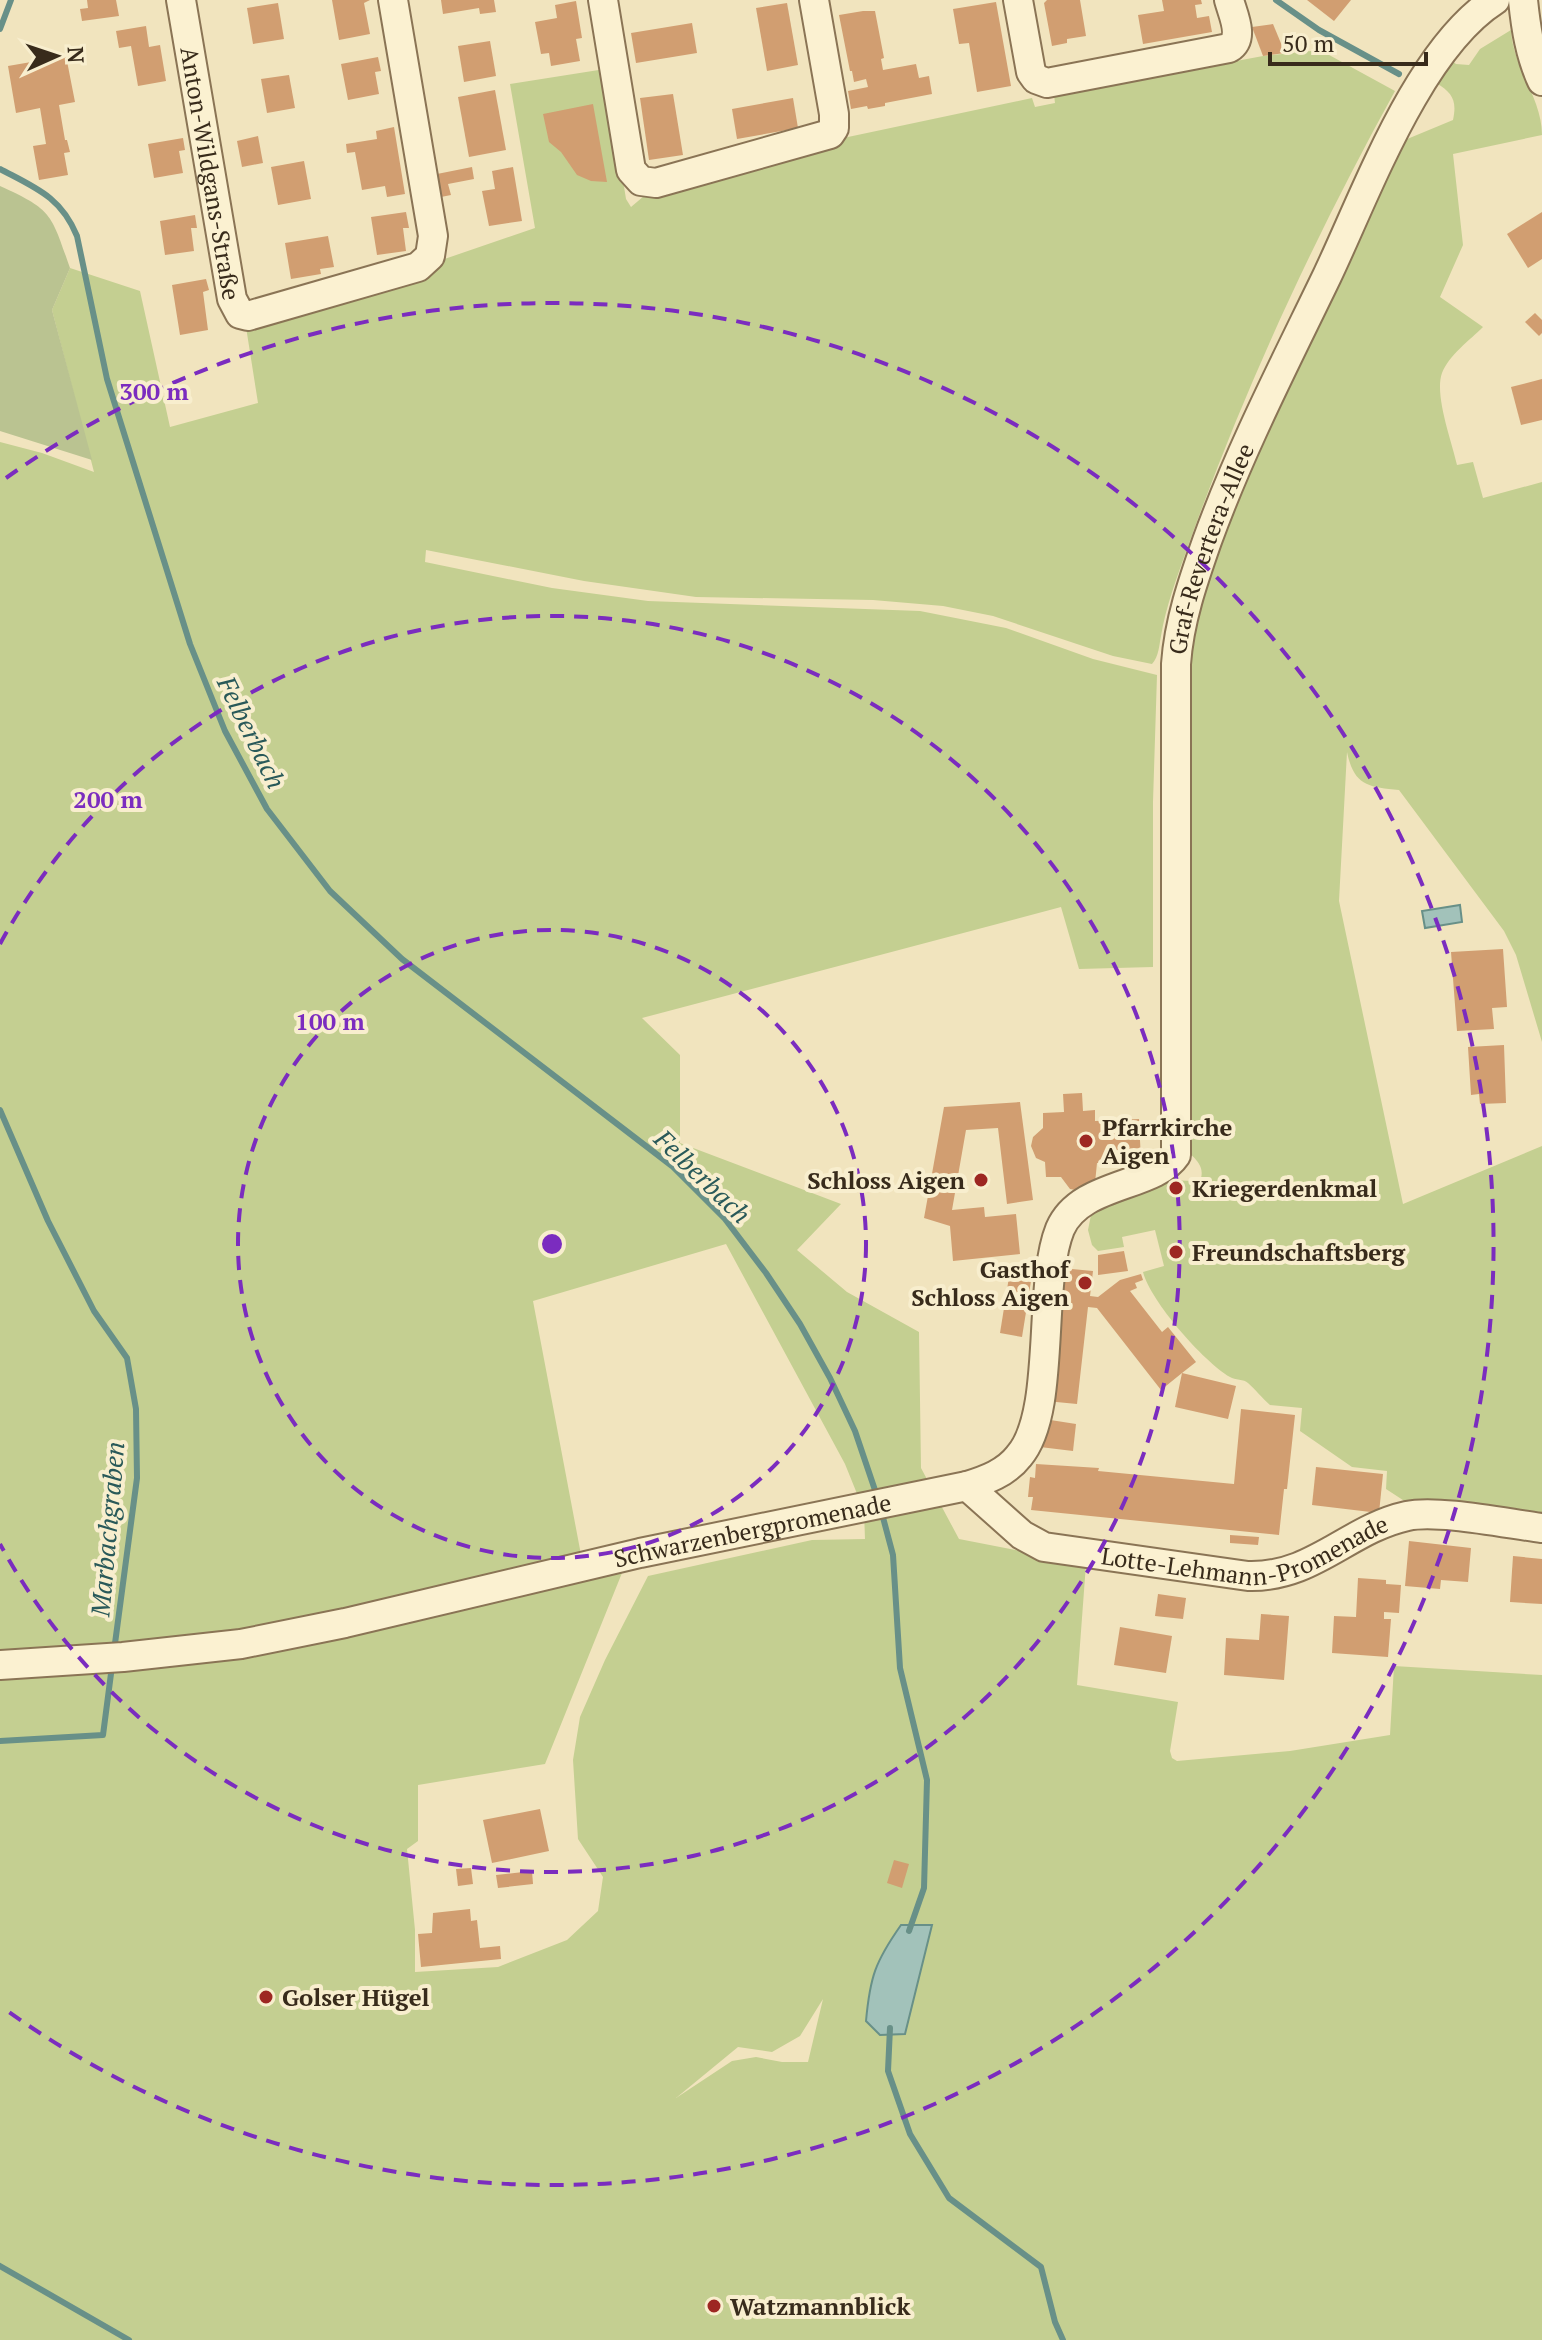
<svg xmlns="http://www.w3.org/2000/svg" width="1542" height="2340" viewBox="0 0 1542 2340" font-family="'PT Serif',serif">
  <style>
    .green { fill: #c4cf91; fill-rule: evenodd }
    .cemetery { fill: #bac391 }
    .water { fill: #a2c2ba; stroke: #689088; stroke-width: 2 }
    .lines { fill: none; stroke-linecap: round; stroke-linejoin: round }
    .stream { stroke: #689088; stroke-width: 6 }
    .building { fill: #d19e71 }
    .minor-casing { stroke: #8a7455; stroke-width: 32 }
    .minor { stroke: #fbf1d1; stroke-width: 28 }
    .ring { fill: none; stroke: #7b2cbf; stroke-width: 4; stroke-dasharray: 14 10 }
    .poi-dot { fill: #9d2722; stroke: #f8eece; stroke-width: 3 }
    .labels { text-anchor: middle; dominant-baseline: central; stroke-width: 8; stroke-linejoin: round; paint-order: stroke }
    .street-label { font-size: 24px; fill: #382b1b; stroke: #f8eece }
    .poi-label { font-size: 24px; font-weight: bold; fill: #382b1b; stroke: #f8eece; text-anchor: start }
    .water-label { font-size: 26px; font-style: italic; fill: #295959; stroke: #f8eece }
    .centre { fill: #7b2cbf; stroke: #f8eece; stroke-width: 4 }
    .ring-label { font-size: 24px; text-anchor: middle; font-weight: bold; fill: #7b2cbf; stroke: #f8eece; stroke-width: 8; stroke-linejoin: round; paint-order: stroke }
  </style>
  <rect width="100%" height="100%" fill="#f1e4be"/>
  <g class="green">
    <path d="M1511,30C1513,68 1542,98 1542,135L1453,154L1463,245L1440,297L1483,327C1470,340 1449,355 1442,373C1434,395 1452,442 1457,465L1473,462L1483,498L1542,482V1042L1516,955L1504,931L1399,790C1367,787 1354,785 1347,752L1339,901L1403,1204L1542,1146V1520L1409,1504L1386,1489L1387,1471L1352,1467L1300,1431L1302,1408L1270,1405C1262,1398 1255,1389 1248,1383C1244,1379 1235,1380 1230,1377C1203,1361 1151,1302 1143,1272L1164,1266L1155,1230L1122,1237L1124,1247L1098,1251L1092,1245L1088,1230L1091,1215L1100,1205L1167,1180L1194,1181L1201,1178C1205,1163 1191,1157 1183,1145L1189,626L1216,540L1400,142L1453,120C1457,101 1453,93 1436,83L1450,59L1456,64L1469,65L1480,49Z"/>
    <path d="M1320,50L1395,91C1314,238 1243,391 1187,549C1177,577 1166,606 1161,636C1159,646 1159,656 1152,664L1113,656L993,616L943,606L873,600L696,597L584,581L426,550L425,562L552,588L648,601L920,611L1006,628L1093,659L1157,675L1153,802V967L1079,969L1061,907L642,1018L680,1055V1143L841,1204L797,1250L847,1292L919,1332L921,1468L959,1539L1086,1564L1077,1685L1178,1702L1170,1751L1172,1758L1177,1761L1290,1751L1390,1735L1394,1666L1542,1675V2340H0V442L42,453L94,472L52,310L70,268L140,291L170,427L258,403L246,327L535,228L510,84L605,69L626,199L631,207L644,196L808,153L848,137L1032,98L1035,107L1055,103L1054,95L1263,56ZM726,1244L845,1464L864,1511L865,1539L812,1540L648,1576L605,1660L580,1717L573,1760L578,1839L603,1877L598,1911L567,1940L498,1967L415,1972V1930L407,1849L418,1841V1785L545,1764L624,1568L131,1664L582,1560L533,1301ZM823,1999L808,2062H782L756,2057L732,2061L676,2098L738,2047L772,2052L800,2036Z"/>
  </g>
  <path class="cemetery" d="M0,186C53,210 51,214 70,268L52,310L92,460L0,431Z"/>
  <g class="water">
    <polygon points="1460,905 1462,922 1425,928 1422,911"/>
    <path d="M901,1925H932L905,2034L880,2035L866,2021C870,1977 875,1962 901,1925Z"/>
  </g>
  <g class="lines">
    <g class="stream">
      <polyline points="1276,0 1319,30 1399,74"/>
      <polyline points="0,29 11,0"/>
      <path d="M0,169C36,188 61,197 77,236L107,379L190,644L225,731L267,809L330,891L402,959L672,1166L725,1219L766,1273L800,1324L830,1378L855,1431L877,1496"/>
      <polyline points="0,1110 48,1221 94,1311 127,1358 136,1409 137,1478 114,1651"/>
      <polyline points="881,1510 893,1555 900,1668 927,1780 924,1888 909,1931"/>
      <polyline points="0,1741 103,1735 112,1666"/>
      <polyline points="890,2028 888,2071 910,2134 949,2198 1041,2267 1055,2322 1063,2340"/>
      <polyline points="0,2266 129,2340"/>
    </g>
  </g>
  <g class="building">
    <polygon points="87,0 116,0 119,16 82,21 80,9 88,8"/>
    <polygon points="332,0 370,0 364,3 370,34 339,40"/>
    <polygon points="441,0 494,0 496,12 480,14 479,8 443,14"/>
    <polygon points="1047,0 1080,0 1086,36 1067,39 1067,43 1052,46 1044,3"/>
    <polygon points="1162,0 1201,0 1202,4 1195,5 1197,18 1209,16 1212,32 1143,44 1138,15 1164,11"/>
    <polygon points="1307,0 1351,0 1334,21"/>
    <polygon points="576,1 582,38 576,39 580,61 551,66 549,53 541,54 535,22 557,18 555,5"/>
    <polygon points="996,2 1011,86 977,92 969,43 959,44 953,9"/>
    <polygon points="278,3 284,39 253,44 247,8"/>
    <polygon points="787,3 798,65 767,71 756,8"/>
    <polygon points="863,11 875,11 884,58 881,59 883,70 916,64 919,78 929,76 932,94 885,103 885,106 868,109 867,106 851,109 848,91 868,87 866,79 854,82 852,71 850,71 839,15"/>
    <polygon points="692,23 697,53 636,63 631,33"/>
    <polygon points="1273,24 1285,53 1263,56 1252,27"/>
    <polygon points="146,26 149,47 160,45 166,81 138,86 131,46 119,48 116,31"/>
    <polygon points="490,41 496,76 464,82 458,46"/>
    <polygon points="66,56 75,102 59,105 65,140 67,140 70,152 64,153 68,175 39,180 33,146 46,144 40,108 16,113 8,66"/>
    <polygon points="378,57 381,71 375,72 379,94 348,100 341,64"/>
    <polygon points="289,75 295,108 267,113 261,79"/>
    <polygon points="495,90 506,150 469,157 458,97"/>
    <polygon points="673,94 683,155 649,160 640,98"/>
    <polygon points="793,98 798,128 737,139 732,109"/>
    <polygon points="593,104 607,182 591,181 577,175 561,152 549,142 543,114"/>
    <polygon points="394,127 405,194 387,197 385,186 362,190 355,152 347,153 346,144 377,139 376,131"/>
    <polygon points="258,136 263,163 242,167 237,141"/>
    <polygon points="183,138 185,150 179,151 183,173 154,178 148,144"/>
    <polygon points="304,161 311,199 278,205 271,167"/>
    <polygon points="472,167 474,179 448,184 451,195 436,198 432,175"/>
    <polygon points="513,167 522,221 489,226 482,191 495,189 492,171"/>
    <polygon points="406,212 409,228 403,228 406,251 377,255 371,217"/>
    <polygon points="1542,212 1542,259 1528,268 1507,234"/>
    <polygon points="195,215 197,228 191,228 194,251 165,255 160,221"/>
    <polygon points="328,236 334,267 320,269 321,274 291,279 285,243"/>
    <polygon points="206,279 209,290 203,292 208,330 180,335 172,285"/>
    <polygon points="1535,313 1542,320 1542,333 1539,336 1525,322"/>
    <polygon points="1542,379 1542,420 1521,425 1511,387"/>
    <polygon points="1503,949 1507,1007 1492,1008 1494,1029 1457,1031 1451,952"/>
    <polygon points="1504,1045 1506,1103 1480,1104 1479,1094 1471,1095 1468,1047"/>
    <polygon points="1082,1093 1083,1111 1095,1110 1095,1121 1139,1119 1141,1161 1097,1163 1095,1183 1081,1191 1070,1189 1061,1177 1046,1177 1045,1162 1036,1158 1031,1146 1033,1137 1043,1128 1043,1113 1064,1112 1063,1094"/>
    <polygon points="1020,1102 1033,1200 1007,1204 998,1128 966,1130 952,1210 984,1207 985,1217 1016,1214 1020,1254 953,1261 950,1226 924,1218 944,1107"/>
    <polygon points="1124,1251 1128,1271 1098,1275 1098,1255"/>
    <polygon points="1061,1268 1093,1271 1090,1296 1098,1297 1120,1280 1141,1274 1143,1280 1135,1283 1137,1288 1130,1291 1162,1332 1168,1327 1196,1362 1182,1373 1236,1386 1228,1419 1175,1407 1182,1373 1161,1390 1097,1308 1088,1307 1077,1404 1046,1401"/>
    <polygon points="1009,1277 1031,1281 1022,1337 1000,1333"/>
    <polygon points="1241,1409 1295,1415 1287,1489 1284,1489 1279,1535 1031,1510 1033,1497 1028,1497 1030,1477 1035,1478 1036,1464 1099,1468 1098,1471 1234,1484"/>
    <polygon points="1044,1419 1076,1424 1073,1451 1040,1447"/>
    <polygon points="1316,1467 1383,1474 1379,1513 1312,1505"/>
    <polygon points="1230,1535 1259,1537 1258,1545 1230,1543"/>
    <polygon points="1409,1541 1471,1548 1468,1582 1441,1580 1440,1589 1405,1586"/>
    <polygon points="1513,1556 1542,1559 1542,1604 1510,1602"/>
    <polygon points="1358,1578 1386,1580 1386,1584 1401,1585 1399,1613 1384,1612 1384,1619 1391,1619 1388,1657 1332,1653 1334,1616 1356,1617"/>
    <polygon points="1158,1594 1186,1598 1183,1619 1155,1616"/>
    <polygon points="1261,1614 1289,1616 1284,1680 1224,1675 1226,1638 1259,1640"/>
    <polygon points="1120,1627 1172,1636 1166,1673 1114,1665"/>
    <polygon points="540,1809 549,1851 492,1863 483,1820"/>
    <polygon points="894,1860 909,1864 902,1888 887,1883"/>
    <polygon points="471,1868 473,1884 458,1886 456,1869"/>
    <polygon points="532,1871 533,1884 498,1888 496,1875"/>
    <polygon points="470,1909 471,1921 477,1920 480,1948 500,1946 501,1959 421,1967 418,1934 432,1933 433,1913"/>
  </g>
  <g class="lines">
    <defs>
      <g id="minor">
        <path id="s1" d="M181,0L232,299L240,314L248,316L418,267L430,256L433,236L393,0"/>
        <polyline points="603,0 631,170 641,181 656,183 830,134 834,128 834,114 814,0"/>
        <path d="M1018,0L1031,72L1036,79L1047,83L1229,48C1245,38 1233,15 1229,0"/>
        <path d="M1523,0C1526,29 1530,55 1542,81"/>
        <path id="s2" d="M967,1486L1022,1535L1044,1547L1248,1576C1313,1578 1348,1529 1407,1516C1437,1509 1509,1524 1542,1528"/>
        <path id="s3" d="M0,1665L123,1657L241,1644L345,1623L640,1553L967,1486C986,1480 1006,1473 1019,1456C1057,1412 1037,1286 1060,1229C1080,1182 1154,1188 1176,1155V664C1179,621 1193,581 1207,541C1240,450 1285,363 1327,276C1366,194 1418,49 1495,0"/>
      </g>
    </defs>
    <use href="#minor" class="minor-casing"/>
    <use href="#minor" class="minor"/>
  </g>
  <g class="ring">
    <circle cx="552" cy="1244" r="314"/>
    <path d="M0 944A628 628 0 1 1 0 1544"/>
    <path d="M6 478A941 941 0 1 1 6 2010"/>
  </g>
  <g class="poi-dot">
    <circle cx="1086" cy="1141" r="8"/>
    <circle cx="981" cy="1180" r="8"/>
    <circle cx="1176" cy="1188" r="8"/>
    <circle cx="1176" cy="1252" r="8"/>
    <circle cx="1085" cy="1283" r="8"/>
    <circle cx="266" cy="1997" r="8"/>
    <circle cx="714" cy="2306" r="8"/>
  </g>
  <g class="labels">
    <g class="street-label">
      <text stroke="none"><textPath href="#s1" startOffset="176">Anton-Wildgans-Straße</textPath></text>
      <text stroke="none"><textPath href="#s3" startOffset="2032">Graf-Revertera-Allee</textPath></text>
      <text stroke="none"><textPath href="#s3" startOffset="766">Schwarzenbergpromenade</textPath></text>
      <text stroke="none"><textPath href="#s2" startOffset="306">Lotte-Lehmann-Promenade</textPath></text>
    </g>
    <g class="poi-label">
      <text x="1102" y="1127">Pfarrkirche<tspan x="1102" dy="28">Aigen</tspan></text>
      <text x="965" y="1180" text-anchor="end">Schloss Aigen</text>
      <text x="1192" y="1188">Kriegerdenkmal</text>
      <text x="1192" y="1252">Freundschaftsberg</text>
      <text x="1069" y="1269" text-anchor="end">Gasthof<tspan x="1069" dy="28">Schloss Aigen</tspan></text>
      <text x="282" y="1997">Golser Hügel</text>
      <text x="730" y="2306">Watzmannblick</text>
    </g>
    <g class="water-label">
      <text transform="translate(252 732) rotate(64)">Felberbach</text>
      <text transform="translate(703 1176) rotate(44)">Felberbach</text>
      <text transform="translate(107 1529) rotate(-85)">Marbachgraben</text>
    </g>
  </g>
  <circle cx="552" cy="1244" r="12" class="centre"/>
  <g class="ring-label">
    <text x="154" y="400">300 m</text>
    <text x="108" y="808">200 m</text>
    <text x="330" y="1030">100 m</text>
  </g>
  <g transform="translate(56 56) rotate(87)" stroke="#f8eece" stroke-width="6" paint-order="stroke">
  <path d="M0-6L14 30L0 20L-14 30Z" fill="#382b1b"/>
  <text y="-12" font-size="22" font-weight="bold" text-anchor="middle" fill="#382b1b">N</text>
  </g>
  <path d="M1270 52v12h156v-12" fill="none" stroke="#382b1b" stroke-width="4"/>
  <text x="1282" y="52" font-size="24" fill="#382b1b" stroke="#f8eece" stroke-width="6" paint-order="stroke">50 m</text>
</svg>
